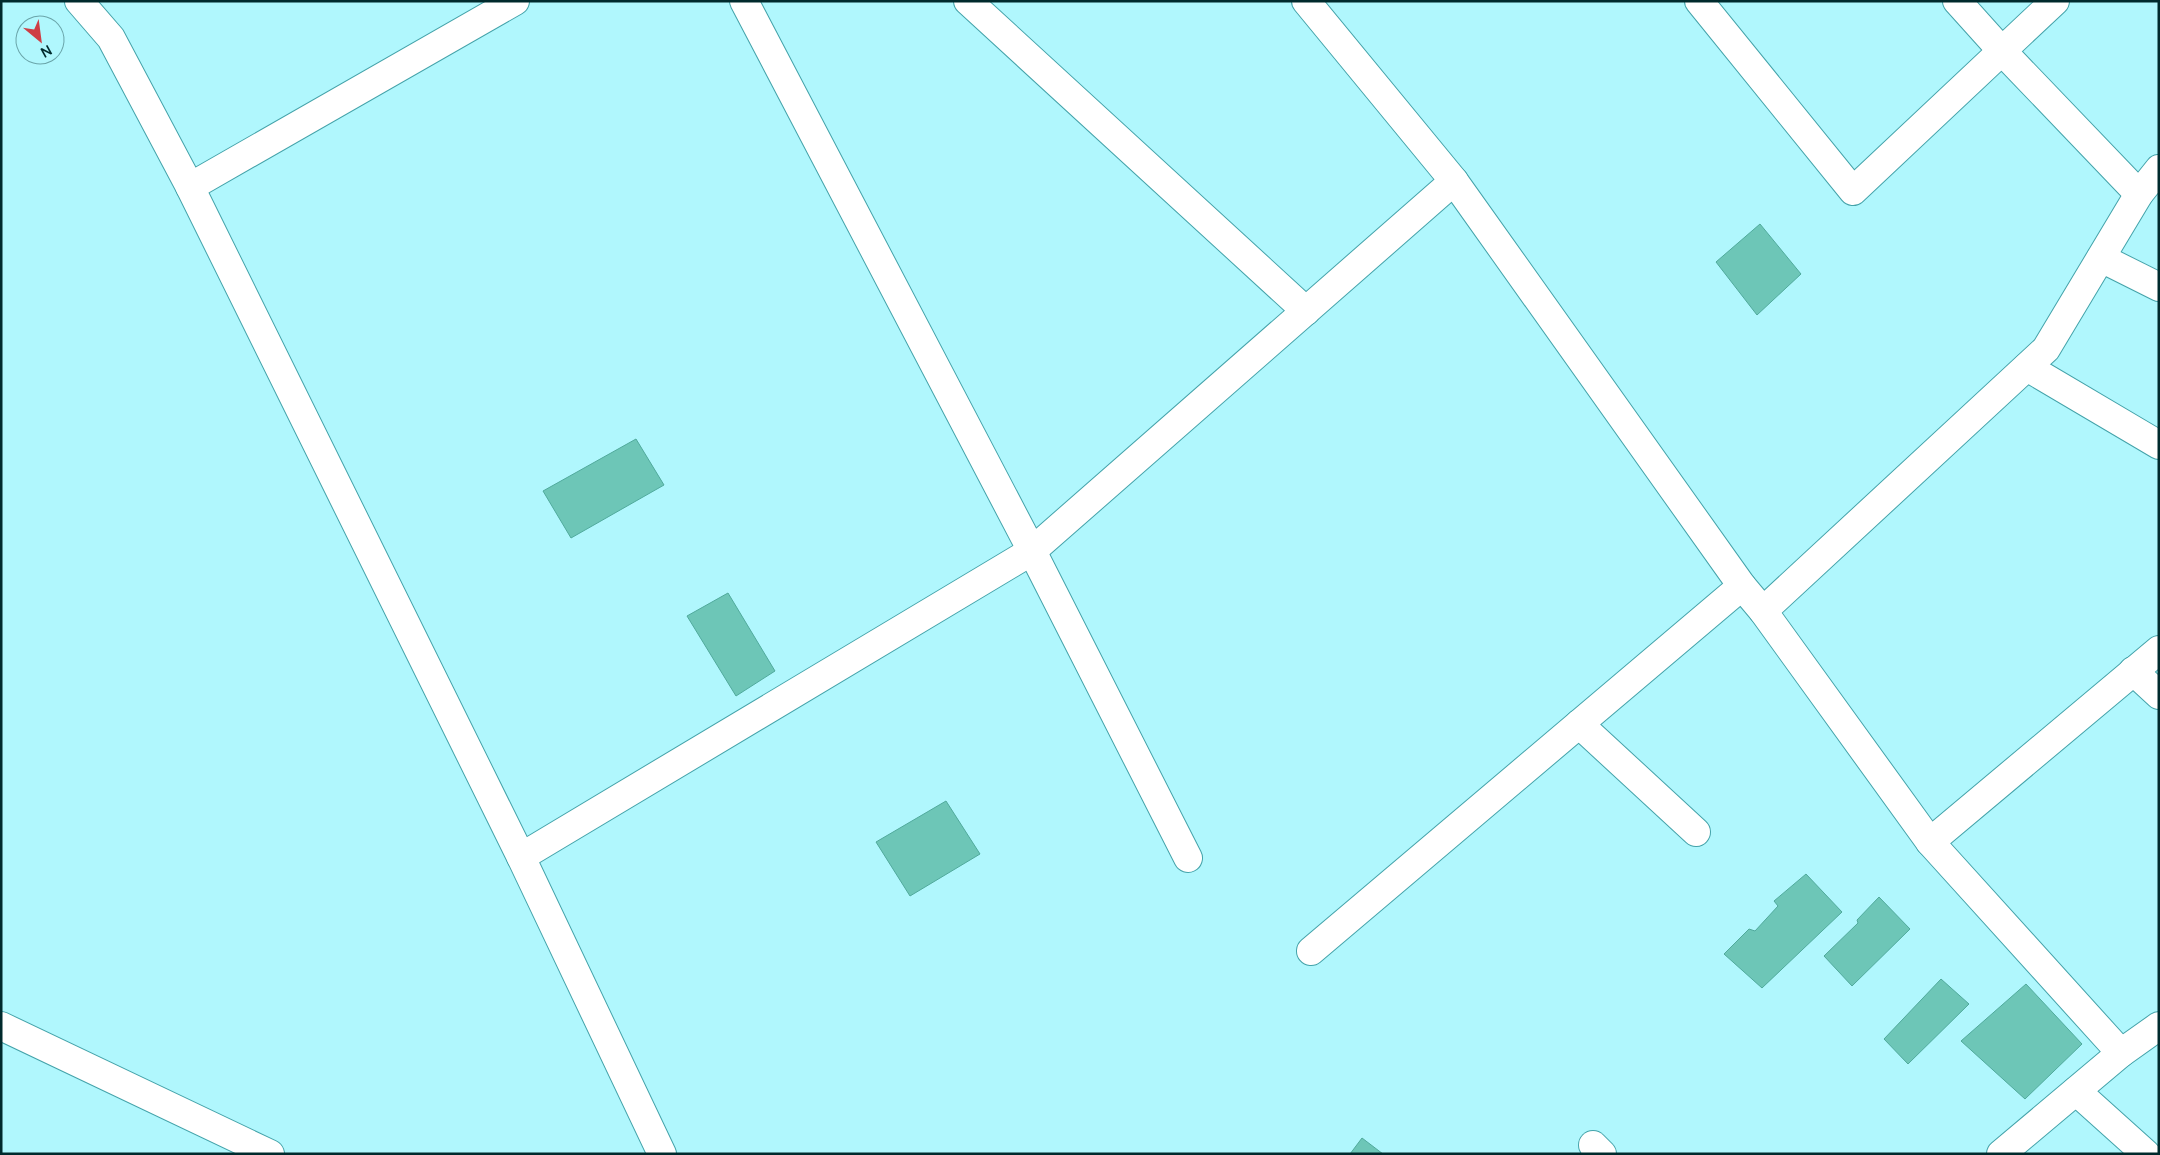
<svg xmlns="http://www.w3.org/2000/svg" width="2160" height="1155" viewBox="0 0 2160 1155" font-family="Manrope,sans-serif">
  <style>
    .building { fill: #6dc6b7; stroke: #50aa9c }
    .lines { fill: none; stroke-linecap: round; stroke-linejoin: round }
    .minor-casing { stroke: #44a3aa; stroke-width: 30 }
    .minor { stroke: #fff; stroke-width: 28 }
  </style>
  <rect width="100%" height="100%" fill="#b0f7fd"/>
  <g class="building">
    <polygon points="1760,224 1801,274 1757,315 1716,262"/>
    <polygon points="636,439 664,485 571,538 543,491"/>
    <polygon points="728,593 775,671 736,696 687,616"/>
    <polygon points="946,801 980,854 910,896 876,842"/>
    <polygon points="1806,874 1842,912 1762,988 1724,954 1749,929 1755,931 1778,906 1774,901"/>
    <polygon points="1879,897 1910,929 1852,986 1824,956 1858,923 1857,920"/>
    <polygon points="1941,979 1969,1004 1908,1064 1884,1039"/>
    <polygon points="2026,984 2082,1044 2025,1099 1961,1041"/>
    <polygon points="1362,1138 1383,1154 1350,1154"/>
  </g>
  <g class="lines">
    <defs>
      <g id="minor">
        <polyline points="79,1 111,38 190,187 521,857 662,1154"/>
        <polyline points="744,1 1032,551 1188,858"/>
        <polyline points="968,1 1306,311"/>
        <polyline points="1306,1 1454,181 1742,586 1763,611 1930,842 2121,1053"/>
        <polyline points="1699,1 1853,191 2055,1"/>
        <polyline points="1957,1 2002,51 2139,194"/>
        <polyline points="190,187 515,1"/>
        <polyline points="2101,258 2159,287"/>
        <polyline points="2027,367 2159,445"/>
        <polyline points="1763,611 2046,349 2139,194 2159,169"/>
        <polyline points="2133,671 2159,695"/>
        <polyline points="1579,724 1696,832"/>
        <polyline points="1930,842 2159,650"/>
        <polyline points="521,857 1032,551 1454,181"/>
        <polyline points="1311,951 1742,586"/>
        <polyline points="1,1026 270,1154"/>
        <polyline points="2076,1091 2146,1154"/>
        <polyline points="1593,1145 1602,1154"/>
        <polyline points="2001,1154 2121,1053 2159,1026"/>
      </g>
    </defs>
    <use href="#minor" class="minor-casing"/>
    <use href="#minor" class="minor"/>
  </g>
  <rect width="2160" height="1155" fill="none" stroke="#002a2d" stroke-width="5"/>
  <g transform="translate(40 40) rotate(151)"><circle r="24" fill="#b0f7fd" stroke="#6aa5aa"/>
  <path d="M0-4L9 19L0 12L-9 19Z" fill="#ce3e45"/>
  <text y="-8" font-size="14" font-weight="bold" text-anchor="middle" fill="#002a2d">N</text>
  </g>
</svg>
